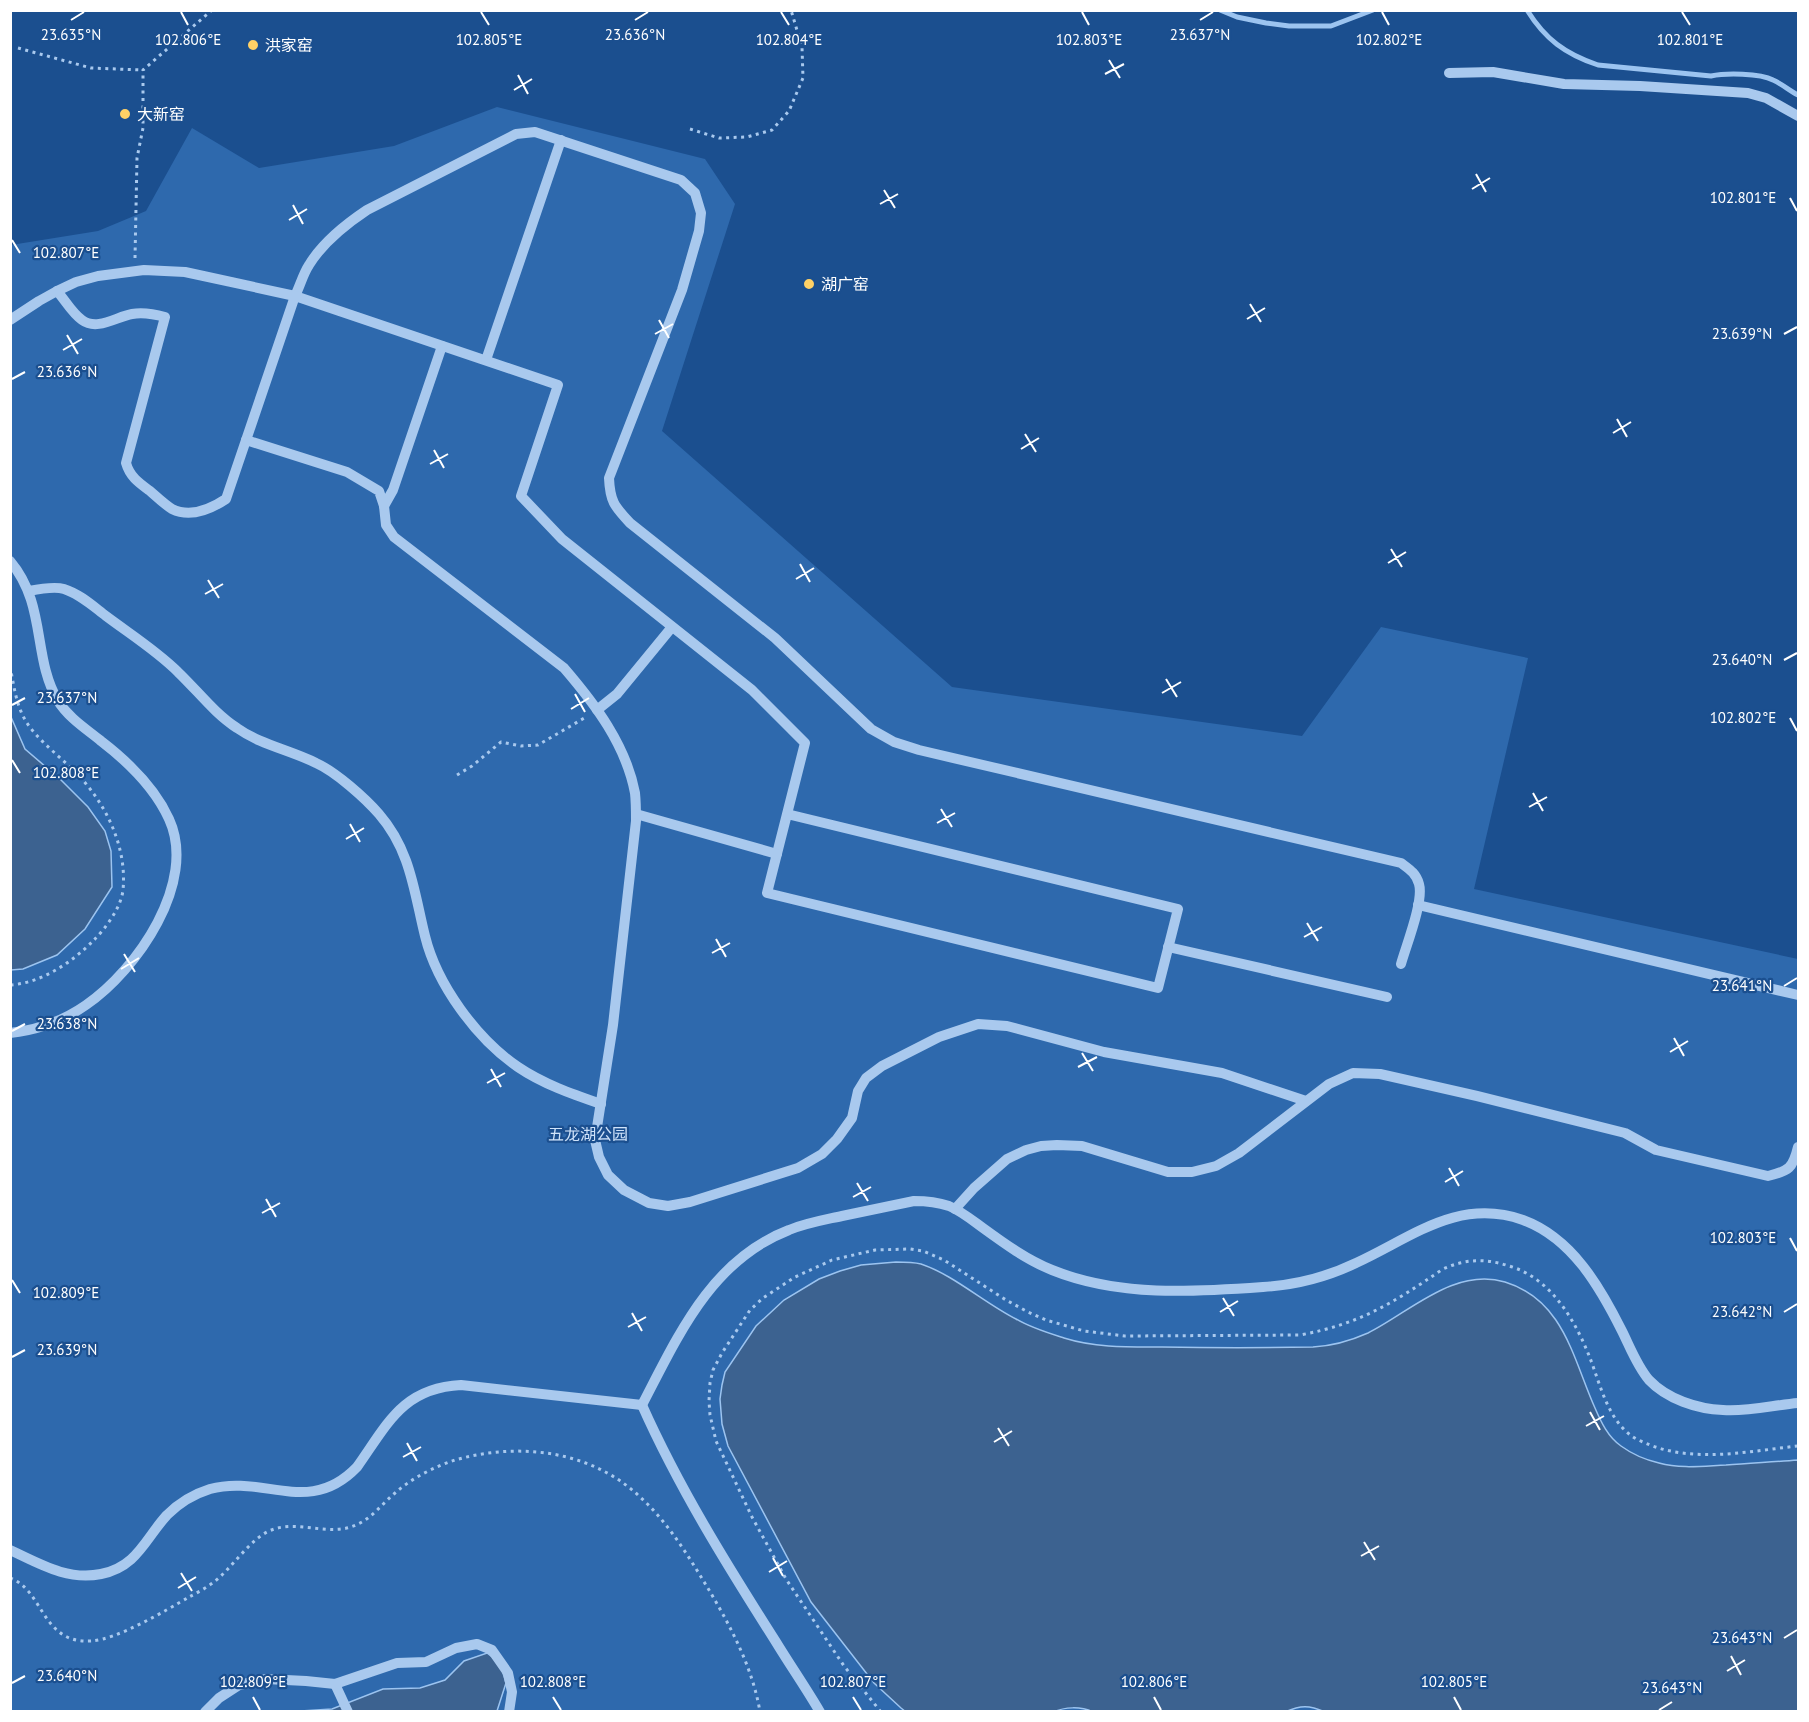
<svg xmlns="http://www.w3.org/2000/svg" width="1809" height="1722" viewBox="0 0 1809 1722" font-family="'PT Sans','Noto Sans SC',sans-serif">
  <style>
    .green { fill: #2e69ad }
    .water { fill: #3c6290; stroke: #9cc4f0; stroke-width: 1.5 }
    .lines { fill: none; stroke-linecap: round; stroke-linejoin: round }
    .stream { stroke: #9cc4f0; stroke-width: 5 }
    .path { stroke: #a9c9ee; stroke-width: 3; stroke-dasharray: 3 4.5; stroke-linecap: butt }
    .minor { stroke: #a9c9ee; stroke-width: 10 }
    .ticks { fill: none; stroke: #fff; stroke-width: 2 }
    .poi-dot { fill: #ffd166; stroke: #1b4f8f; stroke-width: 2 }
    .labels { text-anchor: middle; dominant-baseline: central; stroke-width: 4.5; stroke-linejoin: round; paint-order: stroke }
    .poi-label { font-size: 16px; fill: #fff; stroke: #1b4f8f; text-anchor: start }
    .park-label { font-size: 16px; fill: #cfe3fa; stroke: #1b4f8f }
    .ticks-label { font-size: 15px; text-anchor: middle; fill: #fff; stroke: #1b4f8f; stroke-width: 4.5; stroke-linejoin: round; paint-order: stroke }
  </style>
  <rect width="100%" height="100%" fill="#1b4f8f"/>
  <polygon class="green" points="497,107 705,159 735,204 662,431 952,687 1302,736 1381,627 1528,658 1474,889 1798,959 1798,1711 11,1712 11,245 98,231 146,211 192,128 259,168 394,146"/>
  <g class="water">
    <polygon points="11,717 25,749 61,780 88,807 105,831 111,851 112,887 85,929 57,955 23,969 11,970"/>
    <path d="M896,1262C904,1262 913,1262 921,1264C952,1274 986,1304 1016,1319C1031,1328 1048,1333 1064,1338C1096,1348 1129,1347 1162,1347C1212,1348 1263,1348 1313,1347C1332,1346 1350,1341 1368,1333C1410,1312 1454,1267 1505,1282C1564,1300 1573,1359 1595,1408C1601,1422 1608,1437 1621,1446C1632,1454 1646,1460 1659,1463C1681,1469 1703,1466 1726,1465C1750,1463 1774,1462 1798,1460V1711L1325,1712C1309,1705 1301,1705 1285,1712H1093C1080,1706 1065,1707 1053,1712H906L901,1708L874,1683L811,1602L728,1446L722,1424L720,1399L722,1385L725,1372L756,1326L784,1300L819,1279L840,1271L861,1265Z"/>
    <polygon points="487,1653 500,1663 506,1683 497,1711 285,1712 332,1709 383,1689 420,1688 445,1680 464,1661"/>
  </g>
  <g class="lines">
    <g class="stream">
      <polyline points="1220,10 1237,17 1266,23 1289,26 1331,26 1373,10"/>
      <path d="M1527,10C1545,39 1565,54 1598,65L1711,76C1725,73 1760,73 1773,80C1782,84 1790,91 1798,95"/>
    </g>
    <g class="path">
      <polyline points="18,48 91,68 143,70"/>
      <polyline points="690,129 719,138 747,137 772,130 789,111 803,78 802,47 791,10"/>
      <polyline points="135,258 137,158 143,128 143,70 212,10"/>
      <path d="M10,666C14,686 16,706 27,723C41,744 64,759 81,778C108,808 127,849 123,890C121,908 105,929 93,941C72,962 42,983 10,985"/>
      <polyline points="457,775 472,766 501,742 521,746 538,745 586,717"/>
      <path d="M10,1578C44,1590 41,1644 91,1641C116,1640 165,1611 189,1597C197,1593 206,1588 214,1582C232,1568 248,1542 267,1532C296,1517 329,1539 358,1524C373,1517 383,1503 395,1493C412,1478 434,1467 455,1460C518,1442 590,1450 639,1496C668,1522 689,1557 709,1590C731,1627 753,1669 760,1712"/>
      <path d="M881,1712L844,1666L786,1579L752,1517L716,1441L710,1415L709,1401L710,1383L713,1370L722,1353L750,1310L763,1298L795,1277L832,1260L875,1250L910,1249L923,1251L944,1260L1006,1300L1028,1312L1046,1320L1084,1331L1125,1336L1300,1335C1360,1324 1393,1303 1443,1269C1465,1259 1485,1258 1509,1266C1551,1278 1575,1320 1590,1358C1600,1384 1607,1416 1629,1434C1635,1439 1643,1442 1650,1445C1697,1463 1750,1451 1798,1446"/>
    </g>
    <g class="minor">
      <polyline points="1449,73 1493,72 1564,84 1640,86 1748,93 1766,98 1798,116"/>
      <path d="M57,291C65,300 72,313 82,320C97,331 116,317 132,314C144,312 154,314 165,317L126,463C130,477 139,483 150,491C157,497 164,504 172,509C190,518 211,509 226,499L295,296C300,286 303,274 309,265C323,242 346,224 367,210L516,134L535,132L681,180L695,193L701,213L699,231L682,290L609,478C610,501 614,506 630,523L775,638L871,729L894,742L919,750L1401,863C1409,869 1416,873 1419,884C1424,901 1406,946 1401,964"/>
      <polyline points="10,320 39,301 57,291 76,282 98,276 144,270 185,272 295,296 558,385 521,496 562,539 752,690 805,743 767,893 1158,988 1178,909 787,814"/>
      <polyline points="486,360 561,140"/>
      <path d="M246,440L347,472L379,491L384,506L386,525L394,537L564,668C595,704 626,745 635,793C636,802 636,812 636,821L613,1025L595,1140L599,1157L608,1175L624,1190L649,1203L668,1206L690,1202L798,1168L822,1154L837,1139L852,1118L858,1091L866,1078L882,1066L939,1037L978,1024L1007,1026L1104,1052L1222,1073L1306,1101"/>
      <polyline points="384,506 393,490 442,346"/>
      <path d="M10,561C47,605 32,657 58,701C69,718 85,728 101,741C127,761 155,788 169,819C198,882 137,970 86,1005C63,1021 38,1030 10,1033"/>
      <path d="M29,591C39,589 54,586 64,589C80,594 94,607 106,616C130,634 157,651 178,672C198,691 214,713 237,728C261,745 290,750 316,763C336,772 365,798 379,814C411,851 414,892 425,936C437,985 477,1039 518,1067C543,1084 572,1094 601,1104"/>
      <polyline points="597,710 617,694 672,627"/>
      <polyline points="636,814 777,854"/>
      <polyline points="1418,905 1798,995"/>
      <polyline points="1168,947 1387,997"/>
      <path d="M955,1209L974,1188L1007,1159L1026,1150L1041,1146L1057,1145L1082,1146L1168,1172H1192L1216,1166L1239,1153L1329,1084L1353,1073L1380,1074L1477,1096L1625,1133L1656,1150L1768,1176C1789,1171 1793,1168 1798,1147"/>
      <path d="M642,1405C678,1336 711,1260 789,1230C806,1223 824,1220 842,1216C866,1211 890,1206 914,1201C926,1201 937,1202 949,1206C961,1211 972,1220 983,1228C1005,1244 1027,1260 1052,1270C1119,1297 1193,1292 1263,1287C1296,1285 1327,1277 1356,1263C1411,1238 1458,1197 1523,1220C1572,1238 1600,1287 1622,1331C1630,1347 1637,1366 1649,1380C1667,1399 1697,1409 1723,1410C1747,1412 1774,1405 1798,1403"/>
      <path d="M642,1405C679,1488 727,1565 776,1642C790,1665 806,1688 820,1712"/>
      <path d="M10,1550C40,1564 68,1581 101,1574C137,1567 145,1539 167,1515C179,1503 194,1494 210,1489C264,1474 309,1517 357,1467C387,1425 402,1388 461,1385L642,1405"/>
      <polyline points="335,1684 348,1712"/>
      <polyline points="205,1712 219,1698 239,1685 266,1679 306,1681 335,1684 397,1663 426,1662 456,1648 477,1644 492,1650 508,1673 512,1692 509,1712"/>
    </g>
  </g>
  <path class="ticks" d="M181,12L188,25M481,12L489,25M781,12L789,25M1082,12L1089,25M1382,12L1389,25M1682,12L1690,25M71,20L84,12M635,20L648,12M1200,20L1213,12M1109,60L1120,78M1105,74L1124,64M518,75L528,94M514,90L532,79M1476,174L1486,192M1472,189L1490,178M884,190L895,208M1790,198L1797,211M880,204L898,194M293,205L303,224M289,220L307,209M12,240L20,253M1250,304L1261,322M1247,319L1265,308M659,320L669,338M655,334L673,324M1784,334L1797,327M67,335L78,354M63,350L82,339M12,379L25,372M1617,419L1627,437M1613,433L1631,422M1025,434L1036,452M1021,449L1039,438M434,450L444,468M430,464L448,454M1391,549L1402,567M1388,563L1406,552M800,564L810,582M796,579L814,568M208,580L219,598M205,594L223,584M1784,660L1797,653M1166,679L1177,697M1162,693L1181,682M575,694L585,712M12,705L25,698M571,709L589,698M1790,718L1797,731M12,760L20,773M1533,793L1543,811M1529,807L1547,797M941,809L952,827M937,823L955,813M350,824L360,842M346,839L364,828M1307,923L1318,941M1304,937L1322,927M716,939L726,957M712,953L730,943M124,954L135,972M121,969L139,958M1784,986L1797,978M12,1031L25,1024M1674,1038L1684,1056M1670,1052L1688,1041M1082,1053L1093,1071M1078,1067L1097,1057M491,1069L501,1087M487,1083L505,1073M1449,1168L1459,1186M1445,1182L1463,1171M857,1183L868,1201M853,1197L871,1187M266,1199L276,1217M262,1213L280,1203M1790,1238L1797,1251M12,1280L20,1293M1223,1298L1234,1316M1220,1312L1238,1301M1784,1312L1797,1304M632,1313L642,1331M628,1327L646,1317M12,1357L25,1350M1590,1412L1600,1430M1586,1426L1604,1416M998,1428L1009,1446M994,1442L1012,1431M407,1443L417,1461M403,1457L421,1447M1364,1542L1375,1560M1361,1556L1379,1546M773,1558L783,1576M769,1572L787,1561M181,1573L192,1591M178,1588L196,1577M1784,1638L1797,1630M1731,1656L1741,1675M1727,1671L1745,1660M12,1683L25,1676M253,1697L260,1710M553,1697L561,1710M853,1697L861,1710M1154,1697L1161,1710M1454,1697L1461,1710M1659,1710L1672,1702"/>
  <g class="poi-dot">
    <circle cx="253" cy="45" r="6"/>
    <circle cx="125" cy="114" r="6"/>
    <circle cx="809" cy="284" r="6"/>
  </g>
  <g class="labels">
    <g class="poi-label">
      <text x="265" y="45">洪家窑</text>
      <text x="137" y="114">大新窑</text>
      <text x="821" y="284">湖广窑</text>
    </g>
    <g class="park-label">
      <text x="588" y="1134">五龙湖公园</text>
    </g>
  </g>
  <g class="ticks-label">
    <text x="71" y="40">23.635°N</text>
    <text x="635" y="40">23.636°N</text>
    <text x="1200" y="40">23.637°N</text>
    <text x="188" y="45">102.806°E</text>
    <text x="489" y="45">102.805°E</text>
    <text x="789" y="45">102.804°E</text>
    <text x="1089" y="45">102.803°E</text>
    <text x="1389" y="45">102.802°E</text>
    <text x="1690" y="45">102.801°E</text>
    <text x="1743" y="203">102.801°E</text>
    <text x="66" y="258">102.807°E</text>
    <text x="1742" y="339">23.639°N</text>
    <text x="67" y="377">23.636°N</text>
    <text x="1742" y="665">23.640°N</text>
    <text x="67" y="703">23.637°N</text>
    <text x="1743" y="723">102.802°E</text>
    <text x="66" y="778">102.808°E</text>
    <text x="1742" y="991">23.641°N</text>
    <text x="67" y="1029">23.638°N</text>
    <text x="1743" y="1243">102.803°E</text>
    <text x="66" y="1298">102.809°E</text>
    <text x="1742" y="1317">23.642°N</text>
    <text x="67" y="1355">23.639°N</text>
    <text x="1742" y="1643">23.643°N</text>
    <text x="67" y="1681">23.640°N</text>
    <text x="253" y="1687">102.809°E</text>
    <text x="553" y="1687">102.808°E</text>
    <text x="853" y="1687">102.807°E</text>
    <text x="1154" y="1687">102.806°E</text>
    <text x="1454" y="1687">102.805°E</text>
    <text x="1672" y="1693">23.643°N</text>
  </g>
  <rect width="1809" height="1722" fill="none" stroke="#ffffff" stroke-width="24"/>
</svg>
